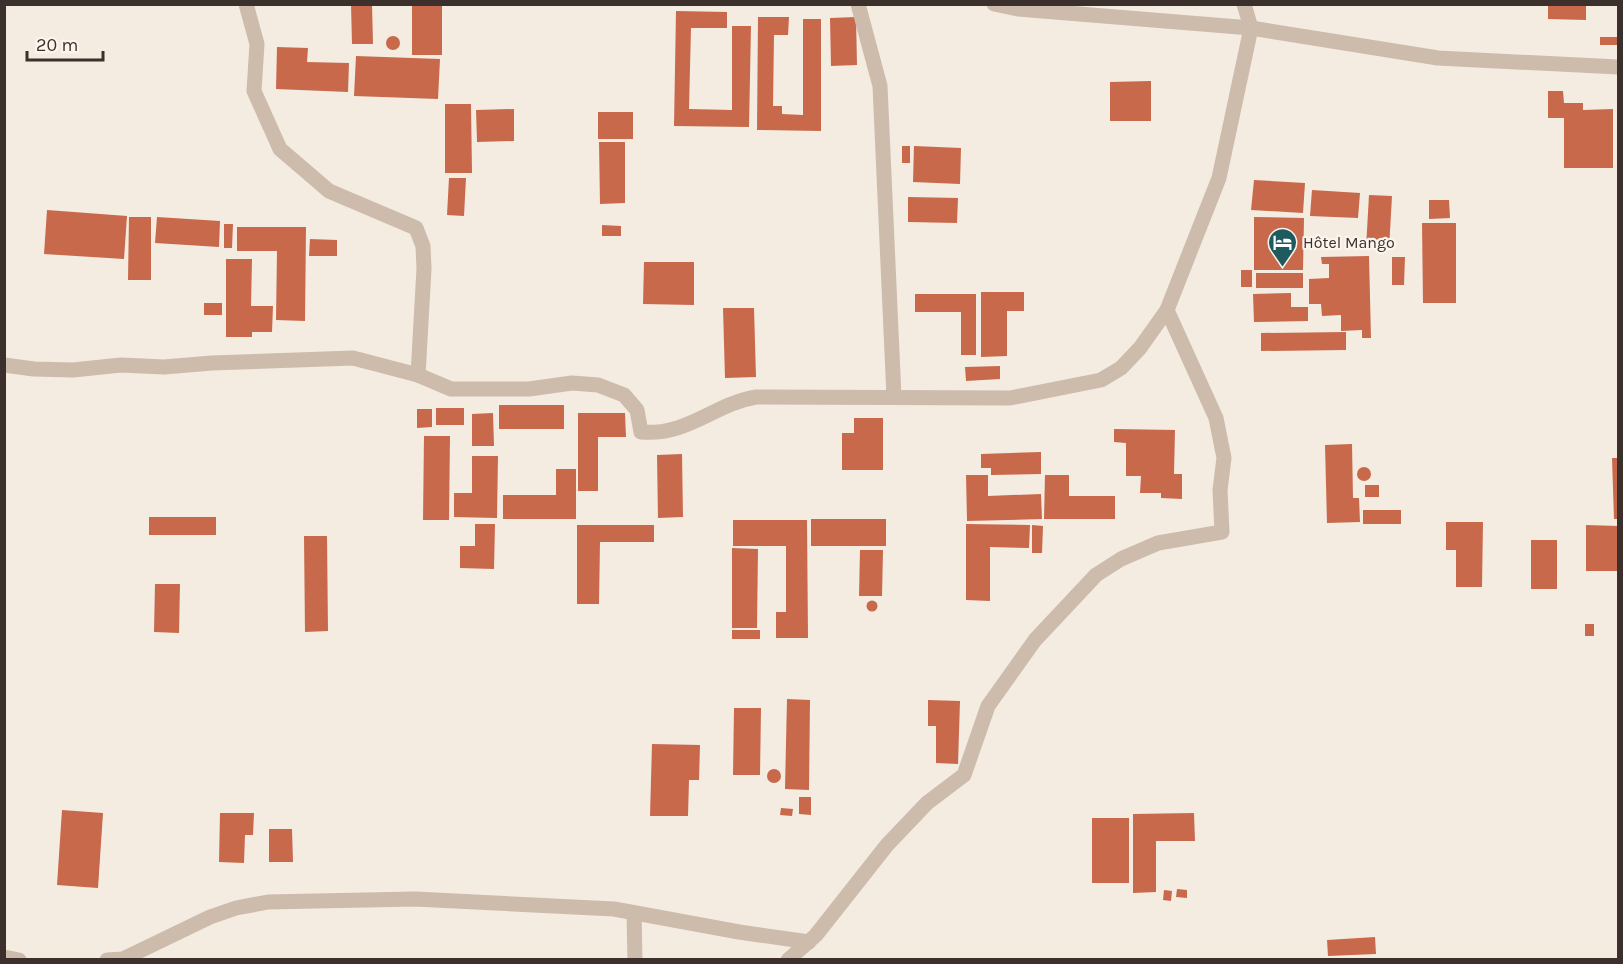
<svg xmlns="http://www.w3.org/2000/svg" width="1623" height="964" viewBox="0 0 1623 964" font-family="Karla,sans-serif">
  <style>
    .building { fill: #c8694b }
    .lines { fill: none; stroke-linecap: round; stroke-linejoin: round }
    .minor { stroke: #cdbbac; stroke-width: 15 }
    .labels { text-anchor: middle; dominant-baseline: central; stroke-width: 4.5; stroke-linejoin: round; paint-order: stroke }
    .poi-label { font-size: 16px; fill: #3b302b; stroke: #fbf5ee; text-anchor: start }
  </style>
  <rect width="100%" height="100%" fill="#f4ebe1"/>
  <g class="building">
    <polygon points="351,4 372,4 373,44 352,44"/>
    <rect x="412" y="4" width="30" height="51"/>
    <polygon points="1548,4 1586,4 1586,20 1548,19"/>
    <polygon points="676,11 727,12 727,28 691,28 689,109 732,110 732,26 751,26 749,127 674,126"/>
    <polygon points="758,17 789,17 788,35 774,35 773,106 782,106 782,114 803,115 803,19 821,19 821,131 757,130"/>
    <polygon points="856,17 857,65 831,66 830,18"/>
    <circle cx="393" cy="43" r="7"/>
    <rect x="1600" y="37" width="18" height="8"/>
    <polygon points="277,47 308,48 307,62 349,63 348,92 276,89"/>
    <polygon points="356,56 440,59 438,99 354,96"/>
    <polygon points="1151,81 1151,121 1110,121 1110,82"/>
    <polygon points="1548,91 1563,91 1564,103 1583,103 1583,110 1613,109 1613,168 1564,168 1564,118 1548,118"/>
    <polygon points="445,104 471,104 472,173 445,173"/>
    <polygon points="514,109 514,141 477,142 476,110"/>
    <rect x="598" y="112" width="35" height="27"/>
    <polygon points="599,142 625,142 625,203 600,204"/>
    <rect x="902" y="146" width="8" height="17"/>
    <polygon points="914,146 961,148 960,184 913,182"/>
    <polygon points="449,178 466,178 464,216 447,215"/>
    <polygon points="1254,180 1305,183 1303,213 1251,210"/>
    <polygon points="1312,190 1360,193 1358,218 1310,216"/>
    <polygon points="1369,195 1392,196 1389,249 1366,248"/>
    <polygon points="908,197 958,198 957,223 908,222"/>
    <polygon points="1429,200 1449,200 1450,218 1429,219"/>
    <polygon points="47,210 127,216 124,259 44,254"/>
    <polygon points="129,217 151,217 151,280 128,280"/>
    <polygon points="157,217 220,221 219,247 155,243"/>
    <polygon points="1254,217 1304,218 1303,270 1254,270"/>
    <polygon points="1422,223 1456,223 1456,303 1423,303"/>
    <polygon points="224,224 233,224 232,248 224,248"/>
    <polygon points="602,225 621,226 621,236 602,236"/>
    <polygon points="237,227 306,227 305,321 276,320 277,251 237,251"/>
    <polygon points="310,239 337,240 337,256 309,256"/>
    <polygon points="1369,256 1371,338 1362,338 1362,330 1341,331 1341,315 1322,316 1321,304 1309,304 1309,279 1329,278 1329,264 1322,264 1321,257"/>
    <polygon points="1392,257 1405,257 1404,285 1392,285"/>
    <polygon points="226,259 252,259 251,306 273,306 272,332 252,332 252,337 226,337"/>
    <polygon points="644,262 694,262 694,305 643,304"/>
    <rect x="1241" y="270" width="11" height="17"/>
    <rect x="1256" y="273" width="47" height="15"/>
    <polygon points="981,292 1024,292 1024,311 1007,311 1007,356 981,357"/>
    <polygon points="1291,293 1291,307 1308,307 1308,321 1254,322 1253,294"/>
    <polygon points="915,294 976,294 976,355 961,355 961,312 915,312"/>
    <rect x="204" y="303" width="18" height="12"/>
    <polygon points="723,308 754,308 756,377 725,378"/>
    <polygon points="1346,332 1346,350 1261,351 1261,333"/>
    <polygon points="1000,366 1000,379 966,381 965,367"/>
    <rect x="499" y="405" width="65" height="24"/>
    <rect x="436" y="408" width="28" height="17"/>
    <polygon points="417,409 432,409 432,427 417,428"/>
    <polygon points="493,413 494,446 472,446 472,414"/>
    <polygon points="578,413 625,413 626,437 598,437 598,491 578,491"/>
    <polygon points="854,418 883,418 883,470 842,470 842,433 854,433"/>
    <polygon points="1114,429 1175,430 1174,474 1182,474 1182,499 1161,498 1161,493 1140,493 1141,476 1126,476 1126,443 1114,442"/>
    <polygon points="424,436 450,436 449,520 423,520"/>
    <polygon points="1352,444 1353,498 1359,498 1360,522 1327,523 1325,445"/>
    <polygon points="1041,452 1041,474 991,475 991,468 981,468 981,454"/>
    <polygon points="682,454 683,517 658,518 657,455"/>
    <polygon points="472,456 498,456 497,518 454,517 454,493 472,493"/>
    <polygon points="1612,458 1618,458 1618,519 1614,519"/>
    <circle cx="1364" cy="474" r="7"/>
    <polygon points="556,469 576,469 576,519 503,519 503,495 556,495"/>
    <polygon points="966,475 988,475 988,496 1041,494 1042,519 967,521"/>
    <polygon points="1045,475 1069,475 1069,496 1115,496 1115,519 1044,519"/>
    <rect x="1365" y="485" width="14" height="12"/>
    <rect x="1363" y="510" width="38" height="14"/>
    <rect x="149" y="517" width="67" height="18"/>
    <rect x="811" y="519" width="75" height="27"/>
    <polygon points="733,520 807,520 808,638 776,638 776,612 786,612 786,546 733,546"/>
    <polygon points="1446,522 1483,522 1482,587 1456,587 1456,550 1446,550"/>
    <polygon points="475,524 495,524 494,569 460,568 460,546 475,546"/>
    <polygon points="966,524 1030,525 1029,548 990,547 990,601 966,600"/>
    <polygon points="577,525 654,525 654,542 600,542 599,604 577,604"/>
    <polygon points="1032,525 1043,526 1042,553 1032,553"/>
    <polygon points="1586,525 1618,526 1618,571 1586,571"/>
    <polygon points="304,536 327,536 328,631 305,632"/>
    <rect x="1531" y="540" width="26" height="49"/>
    <polygon points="732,548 758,549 757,628 732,628"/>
    <polygon points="860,550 883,550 882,596 859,596"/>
    <polygon points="155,584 180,584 179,633 154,632"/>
    <circle cx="872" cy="606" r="5.5"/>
    <rect x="1585" y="624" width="9" height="12"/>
    <rect x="732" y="630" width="28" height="9"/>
    <polygon points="787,699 810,700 809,790 785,789"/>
    <polygon points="928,700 960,701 958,764 936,763 936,726 928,726"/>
    <polygon points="734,708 761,708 760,775 733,775"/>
    <polygon points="652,744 700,745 699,780 689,780 688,816 650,816"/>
    <circle cx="774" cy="776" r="7"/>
    <polygon points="799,797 811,797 811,815 799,814"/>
    <polygon points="781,808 793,809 792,816 780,815"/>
    <polygon points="62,810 103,813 98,888 57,885"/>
    <polygon points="220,813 254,813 253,835 245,835 244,863 219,862"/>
    <polygon points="1194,813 1195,841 1156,841 1156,892 1133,893 1133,814"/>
    <rect x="1092" y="818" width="37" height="65"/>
    <polygon points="269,829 292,829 293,862 269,862"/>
    <polygon points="1177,889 1187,890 1187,898 1176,897"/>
    <polygon points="1164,890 1172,891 1171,901 1163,900"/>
    <polygon points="1375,937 1376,954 1328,956 1327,940"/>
  </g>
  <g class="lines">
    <g class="minor">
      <path d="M246,4L257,44L254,91L280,149L329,191L416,228L423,246L424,269L418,375L451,389H529L572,383L598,385L624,395L637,410L641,432C688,436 714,404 756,397L1010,398L1101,380L1121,368L1140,348L1167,310L1219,178L1251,28L1244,4"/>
      <polyline points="858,4 880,86 894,397"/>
      <polyline points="994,4 1018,9 1251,28 1438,58 1618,67"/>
      <polyline points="4,365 34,369 73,370 121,365 164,367 212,363 353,358 418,375"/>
      <polyline points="634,913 635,960"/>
      <polyline points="4,957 19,960"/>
      <polyline points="107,960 123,959 210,917 236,908 268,902 415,899 614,909 739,932 809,942"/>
      <polyline points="788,960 816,935 887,845 927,803 964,775 988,706 1035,640 1096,575 1121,559 1158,543 1222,532 1220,490 1224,458 1216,418 1167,310"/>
    </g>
  </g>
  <defs>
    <symbol id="hotel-pin" viewBox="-11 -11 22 30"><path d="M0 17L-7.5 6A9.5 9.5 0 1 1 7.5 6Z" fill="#1f5a5e" stroke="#fbf5ee"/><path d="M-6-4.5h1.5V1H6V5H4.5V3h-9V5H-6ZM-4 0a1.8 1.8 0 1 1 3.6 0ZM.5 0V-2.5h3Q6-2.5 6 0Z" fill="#fff"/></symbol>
  </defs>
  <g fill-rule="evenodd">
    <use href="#hotel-pin" x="1266" y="226" width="33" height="45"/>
  </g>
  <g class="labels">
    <g class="poi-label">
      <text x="1303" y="242">Hôtel Mango</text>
    </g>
  </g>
  <rect width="1623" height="964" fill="none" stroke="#3b302b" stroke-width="12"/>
  <path d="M27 51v9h76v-9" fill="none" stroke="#3b302b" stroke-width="3"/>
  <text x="36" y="51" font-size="18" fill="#3b302b" stroke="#fbf5ee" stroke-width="4.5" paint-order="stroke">20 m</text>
</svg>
